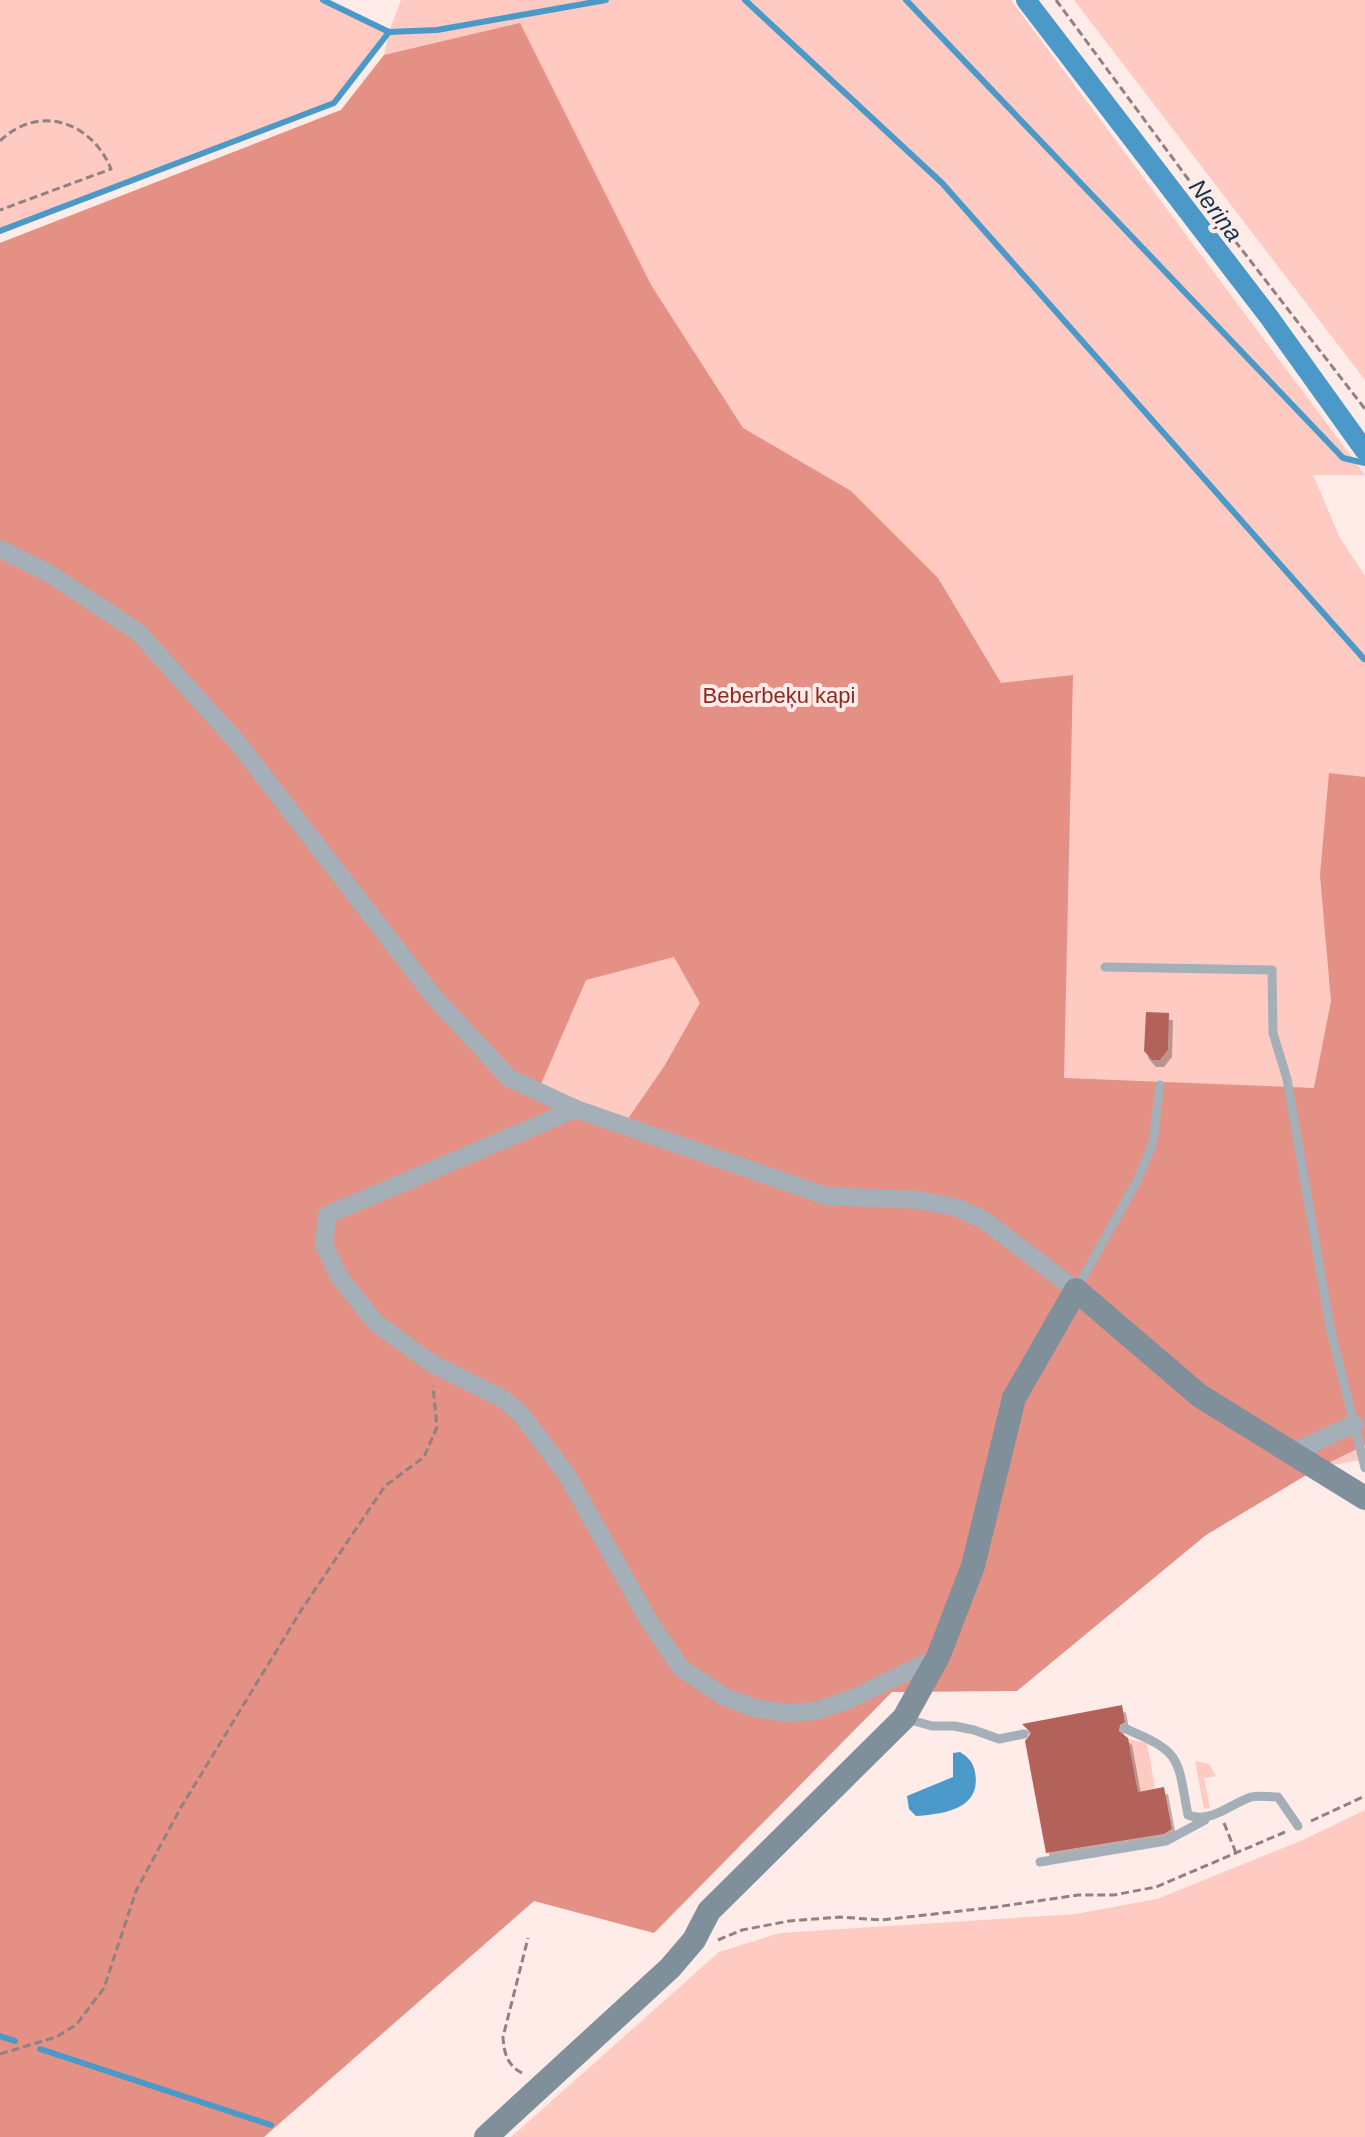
<svg xmlns="http://www.w3.org/2000/svg" width="1365" height="2137" viewBox="0 0 1365 2137" font-family="Helvetica,sans-serif">
  <style>
    .green { fill: #fecac2 }
    .forest { fill: #e49084; fill-rule: evenodd }
    .water { fill: #4b99c9 }
    .lines { fill: none; stroke-linecap: round; stroke-linejoin: round }
    .stream { stroke: #4b99c9; stroke-width: 6 }
    .canal { stroke: #4b99c9; stroke-width: 20 }
    .building { fill: #b26258; filter: url(#shadow) }
    .path { stroke: #92817f; stroke-width: 3; stroke-dasharray: 8 4; stroke-linecap: butt }
    .lane { stroke: #a4afb7; stroke-width: 9 }
    .street { stroke: #a4afb7; stroke-width: 18 }
    .secondary { stroke: #80909b; stroke-width: 24 }
    .labels { text-anchor: middle; dominant-baseline: central; stroke-width: 8; stroke-linejoin: round; paint-order: stroke }
    .park-label { font-size: 22px; fill: #8d2a22; stroke: #ffebe8 }
    .water-label { font-size: 24px; font-style: italic; fill: #113348; stroke: #ffebe8 }
  </style>
  <defs>
    <filter id="shadow"><feDropShadow dx="4" dy="7" stdDeviation="0" flood-color="#0004"/></filter>
  </defs>
  <rect width="100%" height="100%" fill="#ffebe8"/>
  <g class="green">
    <polygon points="0,0 323,0 389,32 401,0 1011,0 1365,475 1313,475 1340,538 1365,576 1365,1459 1318,1468 826,1196 509,1078 0,243 341,110 384,55 389,34 334,103 0,231"/>
    <polygon points="1074,0 1365,0 1365,380"/>
    <polygon points="1128,1739 1147,1743 1155,1788 1138,1792"/>
    <polygon points="1195,1761 1209,1764 1216,1776 1204,1778 1210,1808 1204,1809"/>
    <polygon points="1365,1810 1365,2137 511,2137 719,1952 780,1933 1076,1914 1157,1899 1303,1840"/>
  </g>
  <path class="forest" d="M520,23L651,285L743,428L851,491L938,578L1001,683L1073,675L1064,1078L1314,1088L1331,1001L1320,875L1329,773L1365,777V1445L1318,1468L1206,1535L1017,1691L892,1692L654,1933L534,1901L264,2137H0V243L341,110L384,55ZM674,957L700,1003L665,1065L623,1126L538,1091L586,980Z"/>
  <path class="water" d="M960,1752C968,1757 973,1762 975,1772C982,1809 944,1814 916,1816L909,1809L907,1796L953,1777V1753Z"/>
  <g class="lines">
    <g class="stream">
      <polyline points="323,0 389,32 437,30 606,0"/>
      <polyline points="745,0 942,183 1364,659"/>
      <polyline points="906,0 1343,458 1365,463"/>
      <polyline points="0,231 334,103 389,32"/>
      <polyline points="0,2036 15,2041"/>
      <polyline points="40,2049 271,2125"/>
    </g>
    <polyline class="canal" points="1026,0 1269,317 1365,451"/>
  </g>
  <g class="building">
    <polygon points="1146,1012 1169,1013 1168,1050 1160,1060 1152,1060 1144,1051"/>
    <polygon points="1122,1705 1125,1722 1120,1725 1119,1731 1128,1738 1138,1792 1164,1787 1172,1829 1164,1834 1046,1853 1025,1741 1031,1733 1022,1724"/>
  </g>
  <g class="lines">
    <g class="path">
      <polyline points="1056,0 1208,206 1365,409"/>
      <path d="M0,141C39,103 92,122 111,169L0,210"/>
      <polyline points="1311,1821 1365,1796"/>
      <polyline points="1224,1823 1236,1853"/>
      <polyline points="718,1940 742,1930 789,1921 840,1917 881,1920 996,1907 1078,1895 1114,1895 1156,1887 1285,1832"/>
      <polyline points="0,2054 56,2037 76,2025 104,1988 136,1891 180,1809 302,1609 385,1486 424,1457 437,1427 433,1386"/>
      <path d="M522,2073C507,2065 504,2053 503,2037L528,1938"/>
    </g>
    <g class="lane">
      <polyline points="1105,967 1272,970 1273,1033 1287,1079 1330,1327 1365,1468"/>
      <polyline points="1076,1290 1137,1181 1153,1142 1160,1085"/>
      <polyline points="907,1719 932,1726 954,1726 974,1730 999,1739 1024,1734"/>
      <path d="M1126,1729C1183,1753 1177,1758 1188,1815C1211,1824 1230,1804 1251,1797C1259,1795 1269,1797 1278,1797L1298,1826"/>
      <polyline points="1040,1862 1166,1841 1205,1820"/>
    </g>
    <g class="street">
      <polyline points="0,549 50,574 138,632 238,743 434,997 509,1078 576,1109 826,1196 919,1200 958,1208 984,1220 1076,1290"/>
      <polyline points="576,1109 327,1215 324,1245 340,1278 376,1323 431,1363 503,1399 520,1413 567,1475 649,1621 681,1668 723,1696 754,1708 786,1713 816,1711 851,1699 938,1657"/>
      <polyline points="1292,1453 1354,1424"/>
    </g>
    <polyline class="secondary" points="486,2137 670,1968 694,1940 709,1911 904,1718 938,1657 973,1566 1014,1398 1076,1290 1200,1396 1365,1498"/>
  </g>
  <g class="labels">
    <g class="park-label">
      <text x="779" y="695">Beberbeķu kapi</text>
    </g>
    <g class="water-label">
      <text transform="translate(1216 210) rotate(53)">Neriņa</text>
    </g>
  </g>
</svg>
